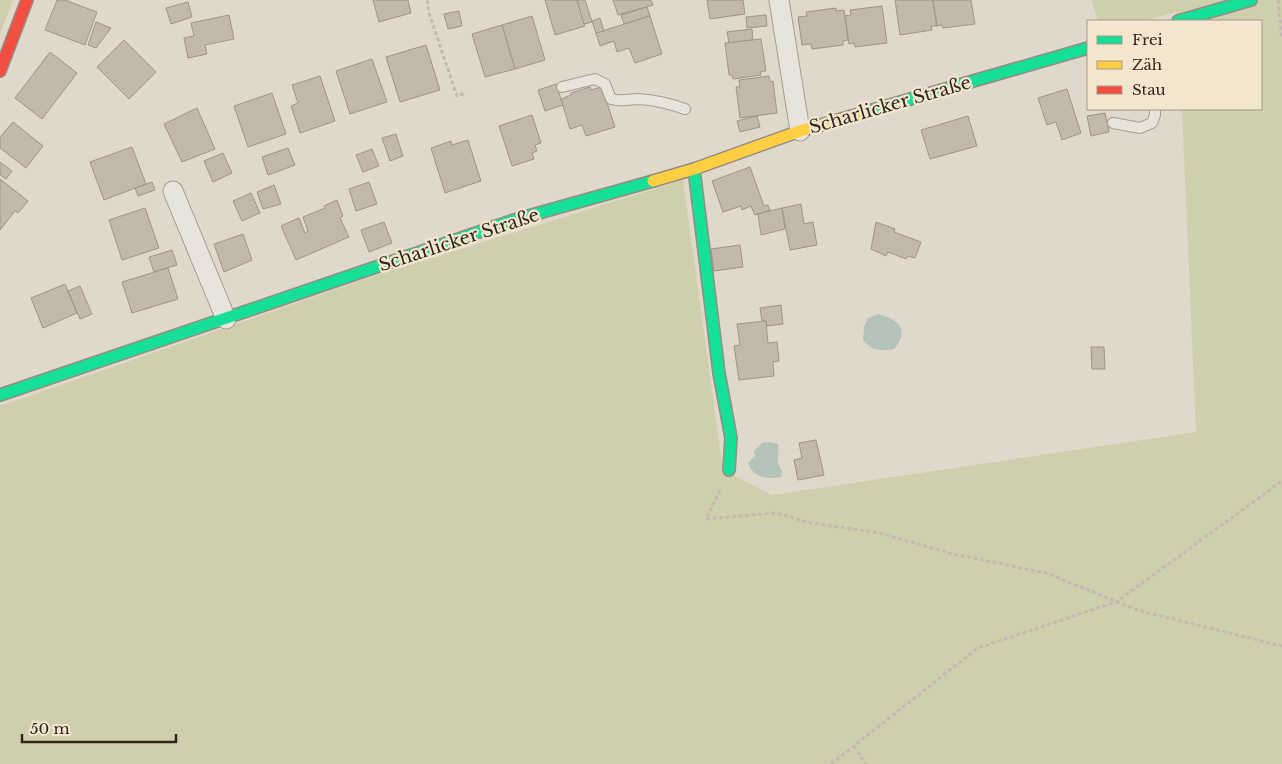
<svg xmlns="http://www.w3.org/2000/svg" width="1282" height="764" viewBox="0 0 1282 764" font-family="'Libre Baskerville',serif">
  <style>
    .green { fill: #d0cfad }
    .water { fill: #b5c4bb }
    .building { fill: #c4b7ab; stroke: #a0948a }
    .lines { fill: none; stroke-linecap: round; stroke-linejoin: round }
    .lane-casing { stroke: #a59d93; stroke-width: 12 }
    .street-casing { stroke: #a59d93; stroke-width: 21 }
    .fast-casing { stroke: #948d83; stroke-width: 14 }
    .slow-casing { stroke: #948d83; stroke-width: 14 }
    .jam-casing { stroke: #948d83; stroke-width: 14 }
    .path { stroke: #c1bbb2; stroke-width: 3; stroke-dasharray: 4 2.5; stroke-linecap: butt }
    .lane { stroke: #e8e4db; stroke-width: 10 }
    .street { stroke: #e8e4db; stroke-width: 19 }
    .fast { stroke: #16e098; stroke-width: 11 }
    .slow { stroke: #ffcf43; stroke-width: 11 }
    .jam { stroke: #f24e42; stroke-width: 11 }
    .labels { text-anchor: middle; dominant-baseline: central; stroke-width: 4.5; stroke-linejoin: round; paint-order: stroke }
    .street-label { font-size: 18px; fill: #32261c; stroke: #f2e6ce }
  </style>
  <rect width="100%" height="100%" fill="#e0d8ca"/>
  <g class="green">
    <polygon points="0,0 13,0 0,34"/>
    <polygon points="1091,0 1282,0 1282,764 0,764 0,406 371,277 683,180 723,470 772,495 1196,432 1182,109 1261,109 1261,21 1178,21 1177,12 1143,21 1098,21"/>
  </g>
  <g class="water">
    <path d="M879,314C899,320 910,330 894,349C880,351 872,351 863,340L864,327L868,318Z"/>
    <path d="M770,442L778,444C780,455 775,461 782,471L781,477C768,480 752,477 748,463L755,456L754,451L762,443Z"/>
  </g>
  <g class="building">
    <polygon points="57,0 65,0 97,12 85,45 45,30"/>
    <polygon points="373,0 408,0 411,13 379,22"/>
    <polygon points="545,0 577,0 585,26 555,35"/>
    <polygon points="577,0 585,0 592,22 584,24"/>
    <polygon points="613,0 651,0 653,5 618,15"/>
    <polygon points="707,0 743,0 745,14 710,19"/>
    <polygon points="895,0 933,0 937,26 931,26 932,30 900,35"/>
    <polygon points="933,0 971,0 975,24 943,28 942,25 937,26"/>
    <polygon points="188,2 192,17 171,24 166,8"/>
    <polygon points="882,6 887,43 855,47 854,43 849,44 845,16 851,15 850,10"/>
    <polygon points="647,7 650,16 624,24 621,15"/>
    <polygon points="836,8 836,11 844,10 848,40 843,41 843,45 812,49 811,44 802,45 798,17 807,16 806,12"/>
    <polygon points="459,11 462,26 448,29 444,14"/>
    <polygon points="229,15 234,39 205,45 207,54 188,58 184,38 194,36 191,23"/>
    <polygon points="766,15 767,26 747,28 746,17"/>
    <polygon points="532,16 545,60 515,69 502,25"/>
    <polygon points="650,16 662,54 635,63 629,48 617,52 614,41 600,46 596,33"/>
    <polygon points="600,18 604,31 596,33 592,21"/>
    <polygon points="96,22 111,28 96,48 88,45"/>
    <polygon points="502,25 515,69 485,77 472,34"/>
    <polygon points="752,29 753,40 729,43 727,32"/>
    <polygon points="761,39 766,71 760,72 761,75 733,79 732,75 729,75 725,43"/>
    <polygon points="124,40 156,72 129,99 97,67"/>
    <polygon points="426,45 440,90 400,102 386,57"/>
    <polygon points="50,52 77,73 42,119 15,98"/>
    <polygon points="372,59 387,102 350,114 336,71"/>
    <polygon points="320,76 335,121 300,133 291,106 298,103 292,85"/>
    <polygon points="769,76 770,82 773,81 777,113 740,118 736,87 740,87 739,80"/>
    <polygon points="556,84 563,105 545,111 538,90"/>
    <polygon points="590,87 591,90 602,87 615,127 586,136 582,125 570,129 561,99 571,95 571,93"/>
    <polygon points="1067,89 1081,133 1062,140 1056,122 1047,125 1038,98"/>
    <polygon points="272,93 286,134 248,147 234,106"/>
    <polygon points="197,108 215,149 182,162 164,124"/>
    <polygon points="1105,113 1109,132 1091,136 1087,116"/>
    <polygon points="532,115 541,143 535,145 537,151 532,153 534,159 512,166 499,126"/>
    <polygon points="757,116 760,127 740,132 737,121"/>
    <polygon points="968,116 977,146 930,159 921,130"/>
    <polygon points="13,122 43,146 26,168 0,148 0,137"/>
    <polygon points="396,134 403,156 390,161 382,138"/>
    <polygon points="468,140 481,181 445,193 431,148 451,141 452,145"/>
    <polygon points="132,147 146,184 104,200 90,162"/>
    <polygon points="288,148 295,165 268,175 262,157"/>
    <polygon points="372,149 379,166 363,172 356,155"/>
    <polygon points="223,153 232,173 213,182 204,161"/>
    <polygon points="0,162 12,171 6,179 0,175"/>
    <polygon points="750,167 764,206 768,205 770,210 755,215 751,206 742,210 741,206 723,212 712,181"/>
    <polygon points="0,179 28,201 18,213 15,211 0,230"/>
    <polygon points="152,182 155,190 138,196 135,188"/>
    <polygon points="369,182 377,204 356,211 349,189"/>
    <polygon points="274,185 281,204 263,209 257,192"/>
    <polygon points="251,193 260,213 242,221 233,201"/>
    <polygon points="337,200 343,216 340,218 349,237 296,260 281,226 299,218 305,233 308,231 303,217 325,208 324,206"/>
    <polygon points="801,204 804,224 813,222 817,245 790,250 782,208"/>
    <polygon points="145,208 159,248 122,260 109,220"/>
    <polygon points="782,208 785,229 761,235 758,214"/>
    <polygon points="384,222 392,243 369,252 361,230"/>
    <polygon points="876,222 895,229 894,232 921,242 915,258 908,256 906,259 888,252 886,256 871,249"/>
    <polygon points="243,234 252,260 224,272 214,244"/>
    <polygon points="740,245 743,267 714,271 711,249"/>
    <polygon points="172,250 177,265 154,272 149,257"/>
    <polygon points="168,268 178,299 132,313 122,282"/>
    <polygon points="65,284 77,313 43,328 31,298"/>
    <polygon points="80,286 92,314 80,319 68,291"/>
    <polygon points="781,305 783,324 767,326 766,321 762,321 760,308"/>
    <polygon points="766,321 768,343 777,342 779,361 773,362 774,376 739,380 734,346 740,345 737,324"/>
    <polygon points="1091,347 1104,347 1105,369 1092,369"/>
    <polygon points="816,440 824,475 798,480 794,460 802,458 799,443"/>
  </g>
  <g class="lines">
    <defs>
      <g id="lane">
        <path d="M562,87L595,79L605,84L611,99C620,102 629,99 639,99C656,100 668,103 685,109"/>
        <polyline points="1113,123 1140,128 1152,123 1155,115 1155,109"/>
      </g>
      <g id="street">
        <polyline points="779,0 800,131"/>
        <polyline points="173,191 226,319"/>
      </g>
      <g id="fast">
        <polyline points="1178,21 1251,0"/>
        <polyline points="869,111 1088,48"/>
        <polyline points="694,169 719,373 731,438 729,470"/>
        <polyline points="0,395 514,220 653,181"/>
      </g>
      <polyline id="slow" points="653,181 694,169 800,131 869,111"/>
      <polyline id="jam" points="0,71 27,0"/>
    </defs>
    <use href="#lane" class="lane-casing"/>
    <use href="#street" class="street-casing"/>
    <use href="#fast" class="fast-casing"/>
    <use href="#slow" class="slow-casing"/>
    <use href="#jam" class="jam-casing"/>
    <g class="path">
      <polyline points="427,0 429,13 457,96 466,93"/>
      <polyline points="1278,0 1282,39"/>
      <polyline points="720,490 706,519 776,513 811,523 880,533 949,553 1046,573 1137,610 1282,646"/>
      <polyline points="854,746 866,764"/>
      <polyline points="831,764 978,648 1116,602 1282,481"/>
    </g>
    <use href="#lane" class="lane"/>
    <use href="#street" class="street"/>
    <use href="#fast" class="fast"/>
    <use href="#slow" class="slow"/>
    <use href="#jam" class="jam"/>
  </g>
  <g class="labels">
    <g class="street-label">
      <text transform="translate(890 105) rotate(-16)">Scharlicker Straße</text>
      <text transform="translate(459 240) rotate(-18)">Scharlicker Straße</text>
    </g>
  </g>
  <rect x="1087" y="20" width="175" height="90" fill="#f2e6ce" stroke="#a59987"/>
  <rect x="1097" y="36" width="25" height="8" fill="#16e098" stroke="#a59987"/>
  <text x="1132" y="45" font-size="15" fill="#32261c">Frei</text>
  <rect x="1097" y="61" width="25" height="8" fill="#ffcf43" stroke="#a59987"/>
  <text x="1132" y="70" font-size="15" fill="#32261c">Zäh</text>
  <rect x="1097" y="86" width="25" height="8" fill="#f24e42" stroke="#a59987"/>
  <text x="1132" y="95" font-size="15" fill="#32261c">Stau</text>
  <path d="M22 734v8h154v-8" fill="none" stroke="#32261c" stroke-width="2.5"/>
  <text x="30" y="734" font-size="15" fill="#32261c" stroke="#f2e6ce" stroke-width="4" paint-order="stroke">50 m</text>
</svg>
